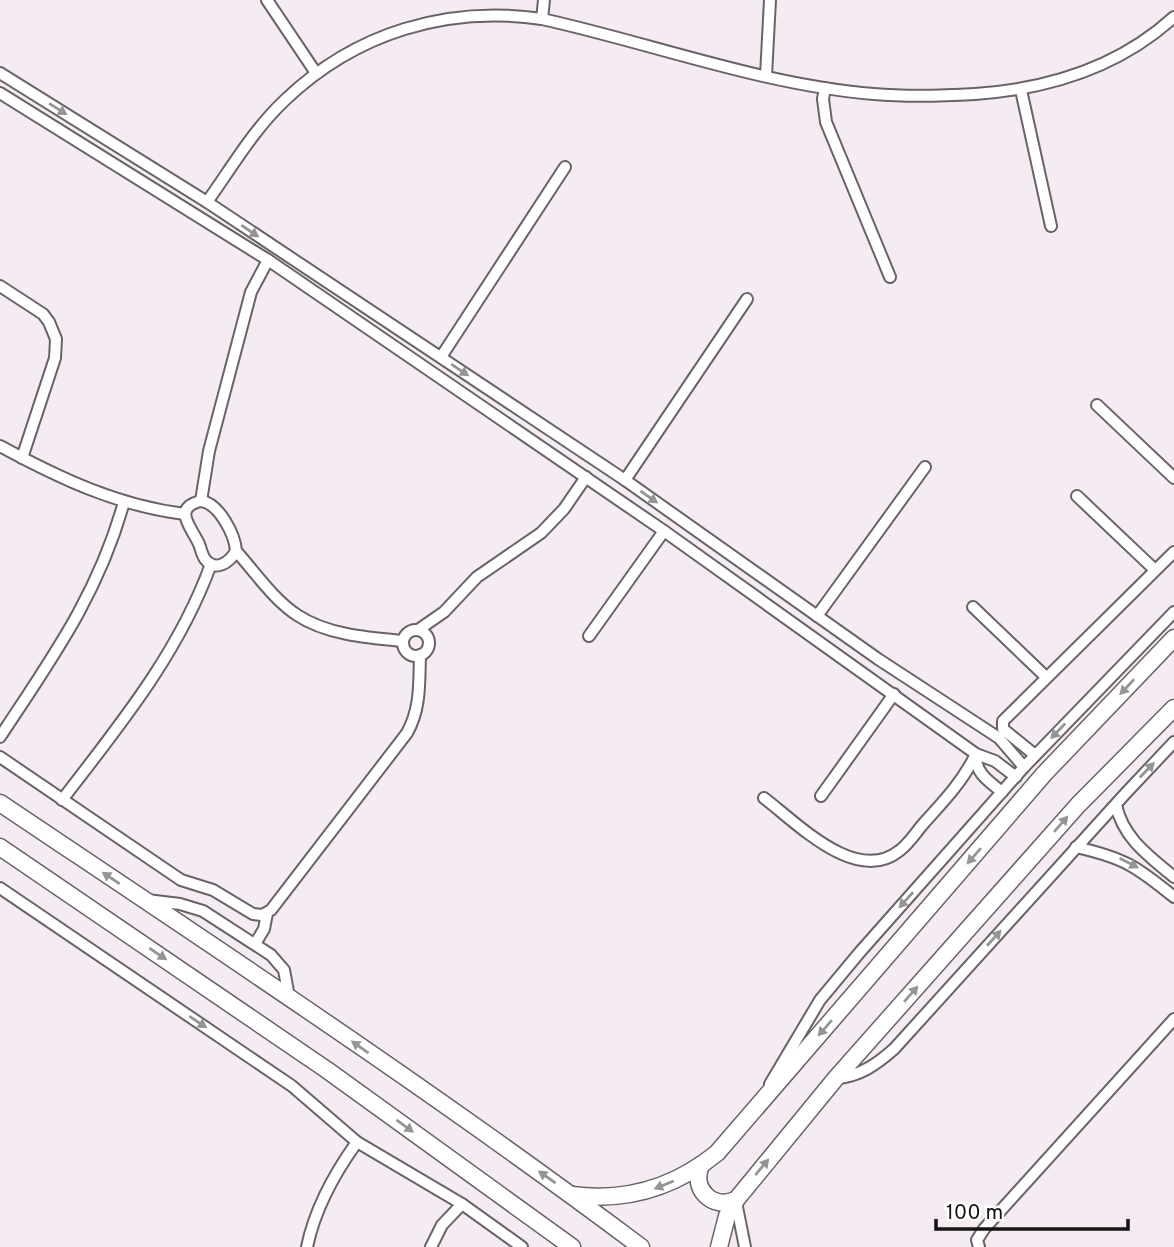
<svg xmlns="http://www.w3.org/2000/svg" width="1174" height="1247" viewBox="0 0 1174 1247" font-family="Overpass,sans-serif">
  <style>
    .lines { fill: none; stroke-linecap: round; stroke-linejoin: round }
    .minor-casing { stroke: #696267; stroke-width: 14 }
    .secondary-casing { stroke: #696267; stroke-width: 19 }
    .minor { stroke: #fff; stroke-width: 10 }
    .secondary { stroke: #fff; stroke-width: 16 }
    .oneway { fill: #969596 }
  </style>
  <rect width="100%" height="100%" fill="#f4ecf2"/>
  <g class="lines">
    <defs>
      <g id="minor">
        <polyline points="267,0 316,73"/>
        <polyline points="542,19 544,0"/>
        <polyline points="0,73 207,202 625,480 878,659 999,738 1024,767"/>
        <polyline points="766,76 770,0"/>
        <polyline points="825,88 823,99 826,122 890,277"/>
        <polyline points="1021,90 1051,226"/>
        <polyline points="0,93 268,260 664,531 976,754 995,761 1016,777"/>
        <path d="M207,202C232,167 254,129 285,100C355,33 447,5 542,19C651,43 762,85 874,94C908,97 941,96 975,94C1049,89 1118,68 1174,17"/>
        <polyline points="0,286 43,314 49,322 56,339 55,358 22,458"/>
        <polyline points="441,357 565,167"/>
        <polyline points="1097,405 1174,478"/>
        <path d="M0,446C59,478 118,506 185,514"/>
        <polyline points="625,480 747,299"/>
        <polyline points="1077,496 1155,570"/>
        <polyline points="201,501 209,451 251,292 268,260"/>
        <path d="M201,501C219,503 235,535 236,551C230,562 215,573 205,559C202,555 201,549 199,544C192,528 171,508 201,501Z"/>
        <path d="M236,551C255,572 273,599 297,615C327,635 369,638 403,641"/>
        <polyline points="973,607 1046,677"/>
        <polyline points="817,616 925,467"/>
        <polyline points="418,630 444,612 477,577 541,533 564,509 586,477"/>
        <circle cx="416" cy="643" r="13"/>
        <polyline points="589,636 664,531"/>
        <path d="M0,737C52,658 98,595 124,502"/>
        <polyline points="1035,755 1003,729 1003,721 1174,552"/>
        <path d="M0,757L181,880L213,890L253,914L262,915L271,910L407,733C421,708 419,683 420,655"/>
        <path d="M976,757C976,774 990,782 1002,792"/>
        <polyline points="821,796 894,694"/>
        <path d="M764,798C797,823 856,885 899,851C909,844 916,832 924,823C944,801 963,781 976,754"/>
        <path d="M62,800C119,726 179,653 211,564"/>
        <path d="M1116,805C1123,838 1149,856 1174,877"/>
        <path d="M1076,847C1124,858 1136,866 1174,897"/>
        <polyline points="0,888 292,1086 357,1142 462,1204 522,1247"/>
        <polyline points="147,900 180,904 203,911 271,955 284,970 289,997"/>
        <polyline points="255,944 264,929 267,913"/>
        <path d="M836,1078C859,1077 877,1064 894,1049L1125,794L1174,742"/>
        <polyline points="770,1084 820,1000 860,952 1024,767 1174,612"/>
        <polyline points="736,1202 745,1247"/>
        <path d="M307,1247C315,1208 334,1174 357,1142"/>
        <polyline points="431,1247 442,1225 462,1204"/>
        <polyline points="979,1247 977,1240 984,1229 1174,1019"/>
      </g>
      <g id="secondary">
        <path d="M0,803C216,948 433,1091 641,1247"/>
        <polyline points="0,847 327,1070 572,1247"/>
        <path d="M701,1165C691,1189 712,1210 736,1200"/>
        <path d="M572,1195C627,1202 674,1188 717,1153L1044,774L1174,638"/>
        <polyline points="719,1247 727,1216 736,1200 836,1078 1078,805 1174,708"/>
      </g>
    </defs>
    <use href="#minor" class="minor-casing"/>
    <use href="#secondary" class="secondary-casing"/>
    <use href="#minor" class="minor"/>
    <use href="#secondary" class="secondary"/>
  </g>
  <defs><path id="oneway-solid" d="M-6-.8H1V-3.2L6.5 0L1 3.2V.8H-6Z" transform="scale(1.75)"/></defs>
  <g class="oneway">
    <use href="#oneway-solid" transform="translate(58 109) rotate(32)"/>
    <use href="#oneway-solid" transform="translate(250 231) rotate(34)"/>
    <use href="#oneway-solid" transform="translate(460 370) rotate(34)"/>
    <use href="#oneway-solid" transform="translate(649 497) rotate(35)"/>
    <use href="#oneway-solid" transform="translate(1127 687) rotate(133)"/>
    <use href="#oneway-solid" transform="translate(1058 731) rotate(134)"/>
    <use href="#oneway-solid" transform="translate(1147 770) rotate(-46)"/>
    <use href="#oneway-solid" transform="translate(1061 824) rotate(-49)"/>
    <use href="#oneway-solid" transform="translate(974 856) rotate(131)"/>
    <use href="#oneway-solid" transform="translate(1129 863) rotate(27)"/>
    <use href="#oneway-solid" transform="translate(111 878) rotate(-146)"/>
    <use href="#oneway-solid" transform="translate(906 900) rotate(132)"/>
    <use href="#oneway-solid" transform="translate(994 938) rotate(-48)"/>
    <use href="#oneway-solid" transform="translate(158 954) rotate(34)"/>
    <use href="#oneway-solid" transform="translate(911 994) rotate(-49)"/>
    <use href="#oneway-solid" transform="translate(198 1022) rotate(34)"/>
    <use href="#oneway-solid" transform="translate(825 1028) rotate(131)"/>
    <use href="#oneway-solid" transform="translate(360 1047) rotate(-145)"/>
    <use href="#oneway-solid" transform="translate(405 1126) rotate(36)"/>
    <use href="#oneway-solid" transform="translate(762 1167) rotate(-50)"/>
    <use href="#oneway-solid" transform="translate(547 1177) rotate(-145)"/>
    <use href="#oneway-solid" transform="translate(664 1185) rotate(158)"/>
  </g>
  <path d="M936 1219v10h192v-10" fill="none" stroke="#161315" stroke-width="3.5"/>
  <text x="946" y="1219" font-size="21" fill="#161315" stroke="#ffffff" stroke-width="5" paint-order="stroke">100 m</text>
</svg>
